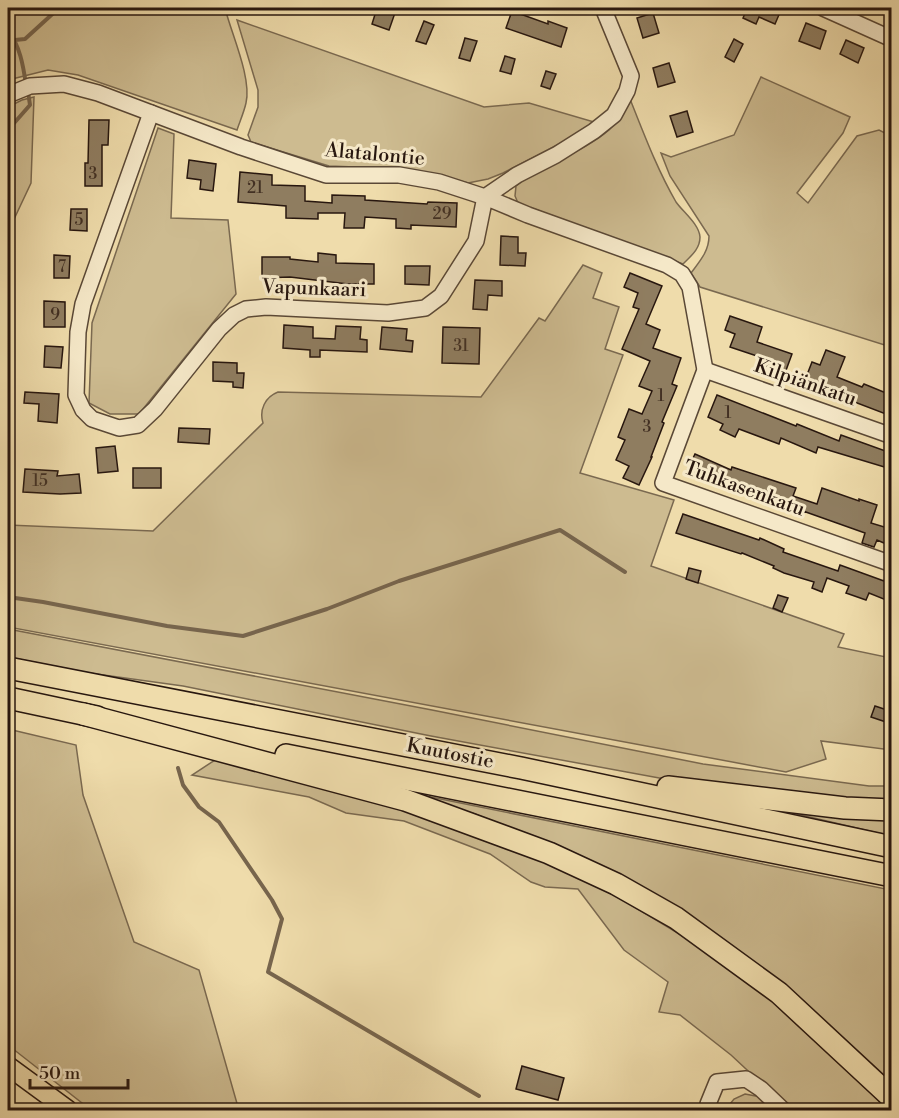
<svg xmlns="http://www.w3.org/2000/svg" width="899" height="1118" viewBox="0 0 899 1118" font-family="'Libre Bodoni',serif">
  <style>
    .green { fill: #cdbb90; stroke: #7a6950; stroke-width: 1.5 }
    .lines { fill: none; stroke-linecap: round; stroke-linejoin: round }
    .stream { stroke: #77654d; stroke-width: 4 }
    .building { fill: #8f7d60; stroke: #28170f; stroke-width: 1.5 }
    .minor-casing { stroke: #5a4836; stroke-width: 18 }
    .major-casing { stroke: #28170f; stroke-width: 21 }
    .highway-casing { stroke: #28170f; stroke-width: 24 }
    .minor { stroke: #f5e8c8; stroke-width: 15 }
    .major { stroke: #efdcab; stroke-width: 18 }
    .highway { stroke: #efdcab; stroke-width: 21 }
    .labels { text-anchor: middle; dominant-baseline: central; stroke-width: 6; stroke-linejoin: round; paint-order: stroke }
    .number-label { font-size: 16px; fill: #423023 }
    .street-label { font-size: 20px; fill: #28170f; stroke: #f5e8c8 }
  </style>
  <rect width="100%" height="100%" fill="#efdcab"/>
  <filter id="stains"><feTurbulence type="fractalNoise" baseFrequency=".00333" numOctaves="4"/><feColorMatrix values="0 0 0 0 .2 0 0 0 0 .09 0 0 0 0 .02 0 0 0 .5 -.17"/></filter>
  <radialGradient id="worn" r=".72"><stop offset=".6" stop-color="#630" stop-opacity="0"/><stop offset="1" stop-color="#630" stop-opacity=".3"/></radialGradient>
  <g class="green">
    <path d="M8,8H225C231,33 252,78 246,103C244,112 240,121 237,130L78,75L48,70L8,80Z"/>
    <polygon points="237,20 484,107 529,103 594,122 563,142 503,173 488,179 468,183 439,175 382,168 329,166 251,142 248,135 258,107 258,90"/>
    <path d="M761,77L850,117L843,133L797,193L808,203L857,136L879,130L891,136V347L700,287L691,273C700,261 709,251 709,236L670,176L661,153L671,157L734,135Z"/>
    <polygon points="34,97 31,183 8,232 8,107 22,100"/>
    <path d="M630,99C644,134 657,169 676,202C683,212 699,224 700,237C700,249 691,256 683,264L518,203L515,196L516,186C543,163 581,154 609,130C617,122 624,109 630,99Z"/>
    <polygon points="158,128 174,134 171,218 228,220 236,294 139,414 110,414 89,403 92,323"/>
    <path d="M583,265L602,273L593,298L619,307L605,349L623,355L580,473L674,500L651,566L844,634L838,647L891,658V750L821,741L826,759L786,772L8,627V525L153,531L263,423C259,410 265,397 278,392L481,397L539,318L545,321Z"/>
    <polygon points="8,629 432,710 703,764 869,786 891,786 891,801 868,800 681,782 431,736 183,686 89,673 8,657"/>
    <polygon points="8,729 76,745 83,795 134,942 199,970 238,1107 253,1106 302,1110 91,1110 8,1045"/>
    <polygon points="215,760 303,780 401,807 565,870 623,900 691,941 765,993 832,1055 888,1110 790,1110 731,1055 680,1015 659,1012 668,982 624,950 578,889 545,887 531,882 490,854 404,821 346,813 309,797 192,775"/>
    <polygon points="396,790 891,890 891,1088 775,979 723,939 671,905 549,843 475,814"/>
    <polygon points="771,808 891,820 891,836"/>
    <polygon points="745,1094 761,1097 777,1110 725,1110 734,1099"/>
  </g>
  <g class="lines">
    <g class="stream">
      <path d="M8,30C20,47 23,64 26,85"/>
      <polyline points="15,40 25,39 59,8"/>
      <polyline points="8,130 30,105 28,92"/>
      <polyline points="8,597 43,602 167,626 243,636 327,609 399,581 560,530 625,572"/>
      <polyline points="178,768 183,785 199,807 219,822 272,900 282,919 268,972 479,1096"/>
    </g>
  </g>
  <g class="building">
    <polygon points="377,8 396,10 389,30 372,24"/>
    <polygon points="738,8 775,8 781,10 775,24 759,17 756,24 743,18 746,11"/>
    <polygon points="512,11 548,24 548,21 567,28 561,47 506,28"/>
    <polygon points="653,13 659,33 643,38 637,18"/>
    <polygon points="424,21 434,25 426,44 416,41"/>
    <polygon points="806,23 826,31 820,49 799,41"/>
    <polygon points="465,38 477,41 470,61 459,58"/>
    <polygon points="734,39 743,44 734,62 725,57"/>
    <polygon points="846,40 864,48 858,63 840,54"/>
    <polygon points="505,56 515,59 511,74 500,71"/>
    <polygon points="669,63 675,82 658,87 653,68"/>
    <polygon points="546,71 556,74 550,89 541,86"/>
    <polygon points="687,111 693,132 677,137 670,116"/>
    <polygon points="89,120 109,120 108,145 102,145 102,186 85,186 85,163 88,163"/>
    <polygon points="189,160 216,164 213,191 200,189 201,180 187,178"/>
    <polygon points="240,172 272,175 272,185 305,186 305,201 332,203 332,195 365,196 365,200 427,204 428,202 457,203 456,227 411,225 411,229 396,228 396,219 365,217 364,228 344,228 345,213 318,213 318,219 286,218 286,206 238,202"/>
    <polygon points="71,209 87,209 87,231 70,230"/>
    <polygon points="501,236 518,237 518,253 526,253 525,266 500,265"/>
    <polygon points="318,253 336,255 336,263 374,264 374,284 348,284 290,277 262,278 262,257 290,257 290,259 318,262"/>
    <polygon points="54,255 70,256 69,278 54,278"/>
    <polygon points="405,266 430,266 429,285 405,284"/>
    <polygon points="630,273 662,286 646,324 660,330 653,348 681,358 672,384 677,386 662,422 664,423 651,457 652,457 639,485 623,478 629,466 616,460 625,440 618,437 629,409 642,414 652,391 639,386 650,361 622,349 639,309 633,307 638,293 624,287"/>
    <polygon points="475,280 502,281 502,296 488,295 487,310 473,309"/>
    <polygon points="44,301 65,302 65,327 44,327"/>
    <polygon points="730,316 762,327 757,342 792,354 785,373 758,364 760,357 730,347 735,334 725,330"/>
    <polygon points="284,325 313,327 313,338 335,339 336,326 361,327 360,339 367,340 367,352 320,350 320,357 310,357 310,350 283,348"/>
    <polygon points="382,327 407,329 406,340 413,341 412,352 380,349"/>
    <polygon points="443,327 480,328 479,364 442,363"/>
    <polygon points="45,346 63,347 61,368 44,367"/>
    <polygon points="826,350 845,357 837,377 862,387 864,384 891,395 891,416 831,393 829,396 803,385 812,362 820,365"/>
    <polygon points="213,362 237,363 237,373 244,373 243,388 233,387 233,382 213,381"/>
    <polygon points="25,392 59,394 57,423 38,421 39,404 24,403"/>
    <polygon points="717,395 796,426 797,424 839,441 841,435 891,453 891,469 818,447 816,453 781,438 779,444 739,429 735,437 720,430 723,424 708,417"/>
    <polygon points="179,428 210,429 209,444 178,442"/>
    <polygon points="115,446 118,471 98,473 96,448"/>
    <polygon points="695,454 731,470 732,467 796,488 793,496 817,504 822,488 859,501 859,499 877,505 871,523 891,529 891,546 877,540 874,547 862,543 865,533 803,511 802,514 765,502 767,497 718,483 716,486 686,473"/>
    <rect x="133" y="468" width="28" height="20"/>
    <polygon points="25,469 58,471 57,476 79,474 81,493 60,494 23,492"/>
    <polygon points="683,514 759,540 760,538 784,549 783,552 838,571 840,565 884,581 887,573 891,573 891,602 869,593 866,600 846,593 849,586 827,578 822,592 812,588 814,582 784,573 773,568 774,566 742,553 741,554 676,533"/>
    <polygon points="689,568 701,571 698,583 686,579"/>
    <polygon points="778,595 788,598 782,612 773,608"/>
    <polygon points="875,706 890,711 886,722 871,717"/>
    <polygon points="522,1066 564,1078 558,1100 516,1089"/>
  </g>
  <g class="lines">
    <defs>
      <g id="minor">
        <polyline points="823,8 892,39"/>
        <polyline points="8,95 30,86 64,84 98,93 241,147 326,175 399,175 439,182 485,197 517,175 556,155 594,131 614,115 627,91 631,76 603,8"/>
        <polyline points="151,113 83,304 78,332 76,395 83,410 92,419 119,428 138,425 155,409 219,329 234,315 246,309 266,307 388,313 425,308 441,296 476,241 485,197 528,215 667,265 682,274 690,287 705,370 663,483 892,564"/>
        <polyline points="705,370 892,436"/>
        <polyline points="710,1110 708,1104 717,1082 746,1079 761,1089 783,1110"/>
      </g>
      <polyline id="major" points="8,1066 68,1110"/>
      <g id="highway">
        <polyline points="8,668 521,768 892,847"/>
        <polyline points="8,698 97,717"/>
        <polyline points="83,714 405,800 549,853 616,884 676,918 779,993 892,1098"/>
        <polyline points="286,755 892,876"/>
        <polyline points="668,787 845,808 892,810"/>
      </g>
    </defs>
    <use href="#minor" class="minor-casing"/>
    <use href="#major" class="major-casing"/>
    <use href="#highway" class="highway-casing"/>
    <use href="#minor" class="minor"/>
    <use href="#major" class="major"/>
    <use href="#highway" class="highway"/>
  </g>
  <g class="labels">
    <g class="number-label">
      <text x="93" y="174">3</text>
      <text x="255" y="188">21</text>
      <text x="442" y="214">29</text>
      <text x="79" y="220">5</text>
      <text x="62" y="267">7</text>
      <text x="55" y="315">9</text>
      <text x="461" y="346">31</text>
      <text x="661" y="396">1</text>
      <text x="728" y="413">1</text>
      <text x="647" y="427">3</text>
      <text x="40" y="481">15</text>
    </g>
    <g class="street-label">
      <text transform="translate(375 155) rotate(5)">Alatalontie</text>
      <text transform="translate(314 289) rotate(2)">Vapunkaari</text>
      <text transform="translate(805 383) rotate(19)">Kilpiänkatu</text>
      <text transform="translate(744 489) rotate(20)">Tuhkasenkatu</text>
      <text transform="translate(450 754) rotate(11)">Kuutostie</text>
    </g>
  </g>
  <rect width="899" height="1118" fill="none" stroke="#efdcab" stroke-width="30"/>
  <rect x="9" y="9" width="881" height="1100" fill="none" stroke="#28170f" stroke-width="3"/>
  <rect x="15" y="15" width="869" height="1088" fill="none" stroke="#28170f" stroke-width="1.5"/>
  <path d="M30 1079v9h98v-9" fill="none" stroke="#28170f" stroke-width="3"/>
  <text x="39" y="1079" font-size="18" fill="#28170f" stroke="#f5e8c8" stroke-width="4.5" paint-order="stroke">50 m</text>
  <rect width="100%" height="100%" filter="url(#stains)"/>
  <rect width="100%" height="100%" fill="url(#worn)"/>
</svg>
